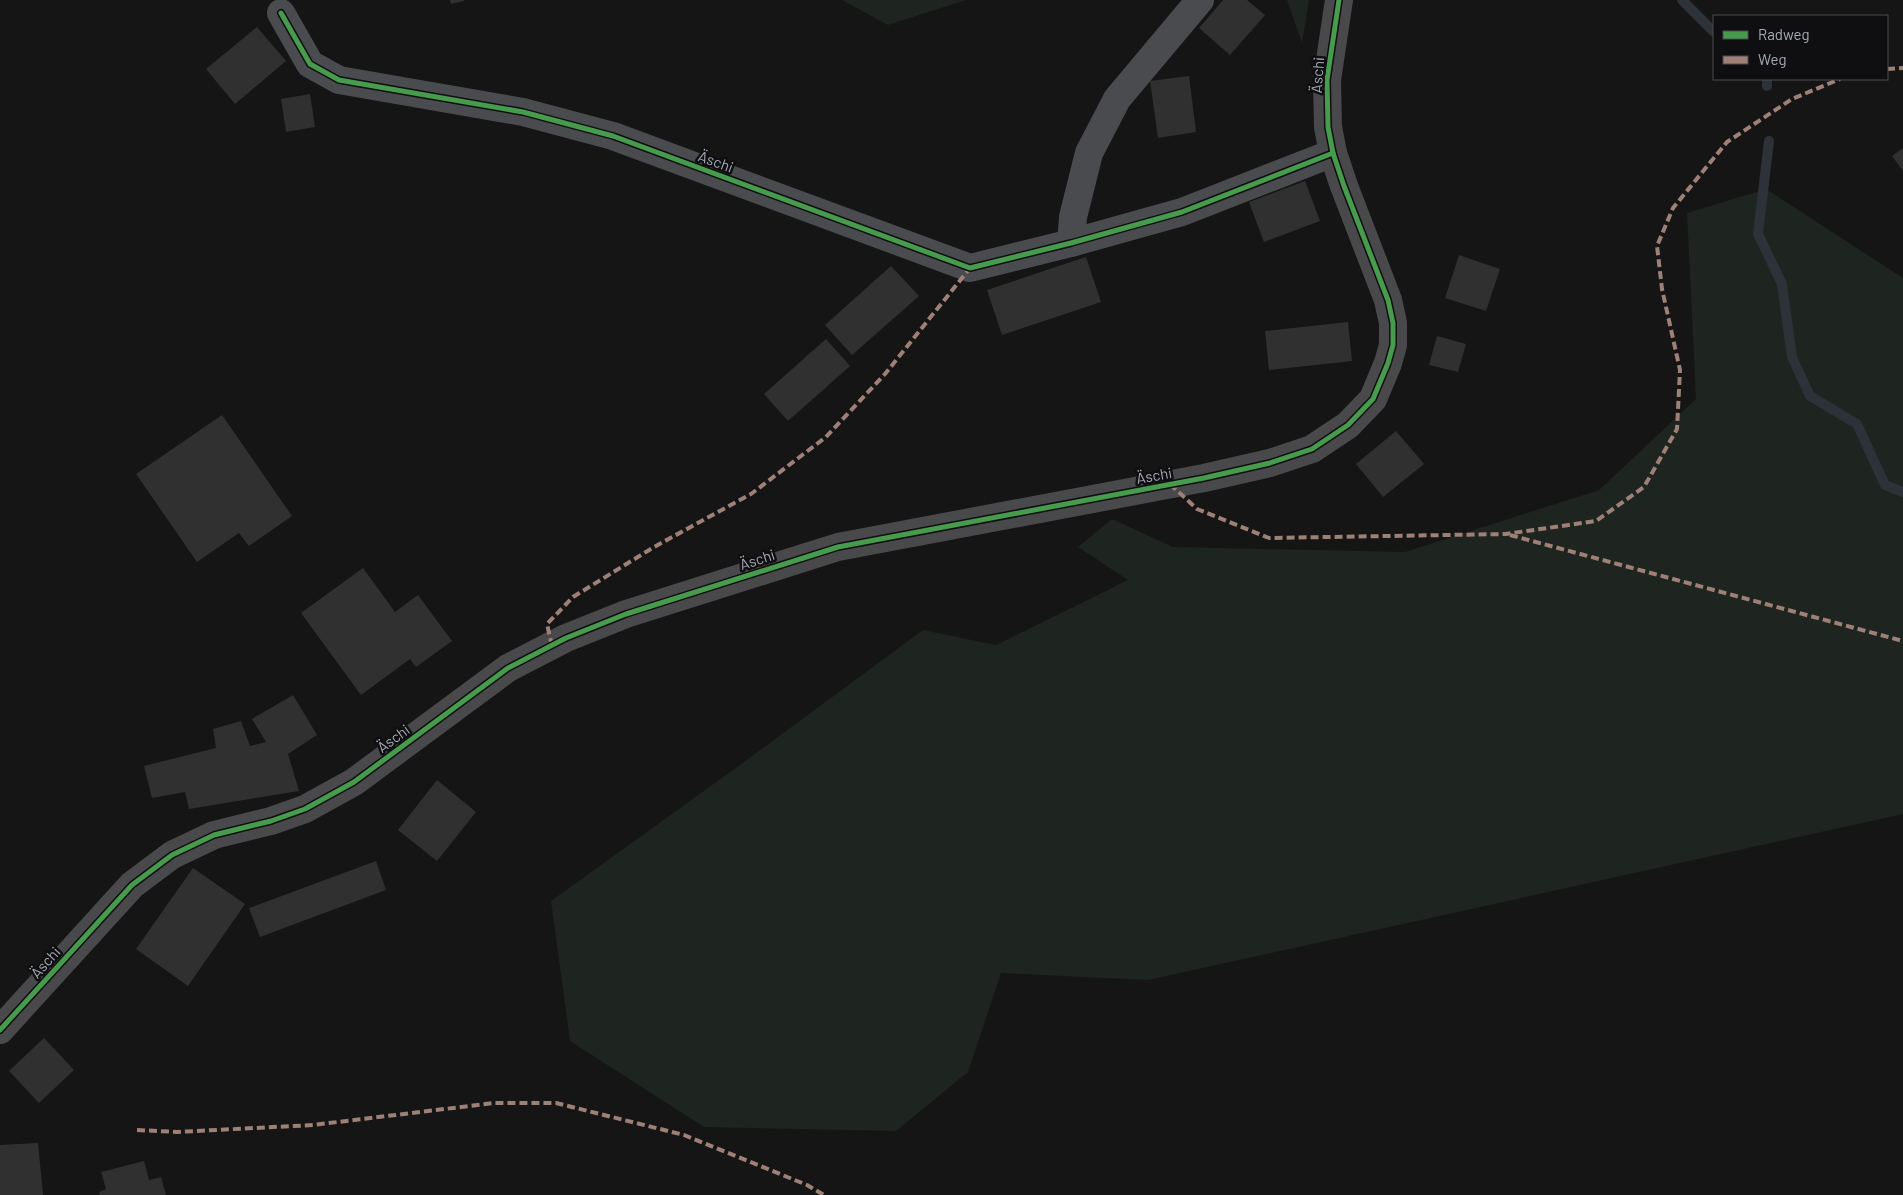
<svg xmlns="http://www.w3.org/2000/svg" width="1903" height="1195" viewBox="0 0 1903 1195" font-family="Barlow,sans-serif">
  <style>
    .green { fill: #1e241f }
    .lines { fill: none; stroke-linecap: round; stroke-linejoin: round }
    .stream { stroke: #2c3238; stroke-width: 10 }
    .building { fill: #303030 }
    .street { stroke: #4a4b4e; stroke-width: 28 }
    .secondary { stroke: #49494c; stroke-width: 28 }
    .quiet { stroke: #9e8076; stroke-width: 4; stroke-dasharray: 8 4; stroke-linecap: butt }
    .cycleway-casing { stroke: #0f0f11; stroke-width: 8 }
    .cycleway { stroke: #469c4c; stroke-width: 5 }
    .labels { text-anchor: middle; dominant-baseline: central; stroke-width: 5; stroke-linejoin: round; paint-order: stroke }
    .street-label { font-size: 15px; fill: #a7abb5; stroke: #0f0f11 }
  </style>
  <rect width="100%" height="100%" fill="#151515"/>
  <g class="green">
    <polygon points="842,0 966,0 888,25"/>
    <polygon points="1287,0 1309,0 1302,43"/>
    <polygon points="1766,189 1903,278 1903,814 1148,980 1001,973 968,1072 896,1131 704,1127 570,1041 551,901 733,770 923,630 996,645 1128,580 1078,547 1112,519 1173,547 1405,552 1599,490 1696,399 1687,213"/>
  </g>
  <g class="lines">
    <g class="stream">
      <polyline points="1682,0 1714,32"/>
      <polyline points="1767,79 1767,86"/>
      <polyline points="1769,141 1758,234 1782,284 1792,357 1810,396 1857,424 1885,485 1903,492"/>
    </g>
  </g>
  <g class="building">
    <polygon points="450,0 464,0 464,1 451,4"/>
    <polygon points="1223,0 1247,0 1265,15 1230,55 1199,28"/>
    <polygon points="257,27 286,61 235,104 206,69"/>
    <polygon points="1189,76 1196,132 1158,138 1150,81"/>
    <polygon points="310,94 315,127 286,132 281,99"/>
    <polygon points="1903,148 1903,171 1892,156"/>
    <polygon points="1305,181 1320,221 1264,242 1249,202"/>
    <polygon points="1459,255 1500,269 1486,311 1445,298"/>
    <polygon points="1086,257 1101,302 1002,335 987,290"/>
    <polygon points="891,266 919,296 852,355 825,325"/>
    <polygon points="1348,322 1352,361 1269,370 1265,331"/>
    <polygon points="1437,336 1466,344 1458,372 1429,365"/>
    <polygon points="826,339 850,366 788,421 764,394"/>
    <polygon points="222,415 292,516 249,546 239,533 197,562 136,474"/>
    <polygon points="1396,431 1424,464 1383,497 1356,464"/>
    <polygon points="363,568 395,612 418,595 452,641 416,667 410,659 361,695 301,613"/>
    <polygon points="293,695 317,735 288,754 299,791 189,809 185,792 152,798 144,766 216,748 213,729 241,721 250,746 266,742 252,719"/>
    <polygon points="437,780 476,812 437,861 398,830"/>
    <polygon points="376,861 386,890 260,937 249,908"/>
    <polygon points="193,868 245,904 188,986 136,949"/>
    <polygon points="44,1038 74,1070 39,1103 9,1071"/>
    <polygon points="38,1143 43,1195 0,1195 0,1145"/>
    <polygon points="144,1161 149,1180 161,1177 166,1195 100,1195 99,1192 106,1189 101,1172"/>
  </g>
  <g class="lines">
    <g class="street">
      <polyline points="281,13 310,64 339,80 523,112 613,136 970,268 1071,243 1182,212 1333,153"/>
      <polyline points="1071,243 1073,217 1089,153 1117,99 1200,0"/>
    </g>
    <polyline class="secondary" points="0,1030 132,885 172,855 214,835 271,821 305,809 354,782 508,668 566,638 626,614 838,547 1204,478 1270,463 1312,449 1348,425 1373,399 1388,363 1393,345 1393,323 1388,300 1344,186 1333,153 1328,127 1327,80 1339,0"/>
    <g class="quiet">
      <polyline points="1887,69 1903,68"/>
      <polyline points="1170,484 1197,509 1269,538 1506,534 1596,521 1644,487 1677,429 1680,370 1662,289 1657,246 1673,208 1727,142 1792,99 1840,79"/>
      <polyline points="1510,535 1903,641"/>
      <polyline points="552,646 547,624 573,597 654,547 751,494 826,437 885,374 970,268"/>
      <polyline points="137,1130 177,1132 313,1125 494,1103 556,1103 684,1135 807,1185 824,1195"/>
    </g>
    <defs>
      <g id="cycleway">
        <polyline points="281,13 310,64 339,80 523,112 613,136 970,268 1071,243 1182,212 1333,153"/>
        <polyline points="0,1030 132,885 172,855 214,835 271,821 305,809 354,782 508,668 566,638 626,614 838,547 1204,478 1270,463 1312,449 1348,425 1373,399 1388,363 1393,345 1393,323 1388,300 1344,186 1333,153 1328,127 1327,80 1339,0"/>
      </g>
    </defs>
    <use href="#cycleway" class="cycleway-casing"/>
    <use href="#cycleway" class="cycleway"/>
  </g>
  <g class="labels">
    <g class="street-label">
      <text transform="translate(1317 75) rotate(-86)">Äschi</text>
      <text transform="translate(716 161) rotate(20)">Äschi</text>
      <text transform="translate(1154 475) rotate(-10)">Äschi</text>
      <text transform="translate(757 559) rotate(-18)">Äschi</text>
      <text transform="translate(393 738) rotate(-36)">Äschi</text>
      <text transform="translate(45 962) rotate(-48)">Äschi</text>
    </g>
  </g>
  <rect x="1713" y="15" width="175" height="65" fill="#0f0f11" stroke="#4c4d53"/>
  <rect x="1723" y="31" width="25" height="8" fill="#469c4c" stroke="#4c4d53"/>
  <text x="1758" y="40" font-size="15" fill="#a7abb5">Radweg</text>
  <rect x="1723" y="56" width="25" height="8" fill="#9e8076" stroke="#4c4d53"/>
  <text x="1758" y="65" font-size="15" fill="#a7abb5">Weg</text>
</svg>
